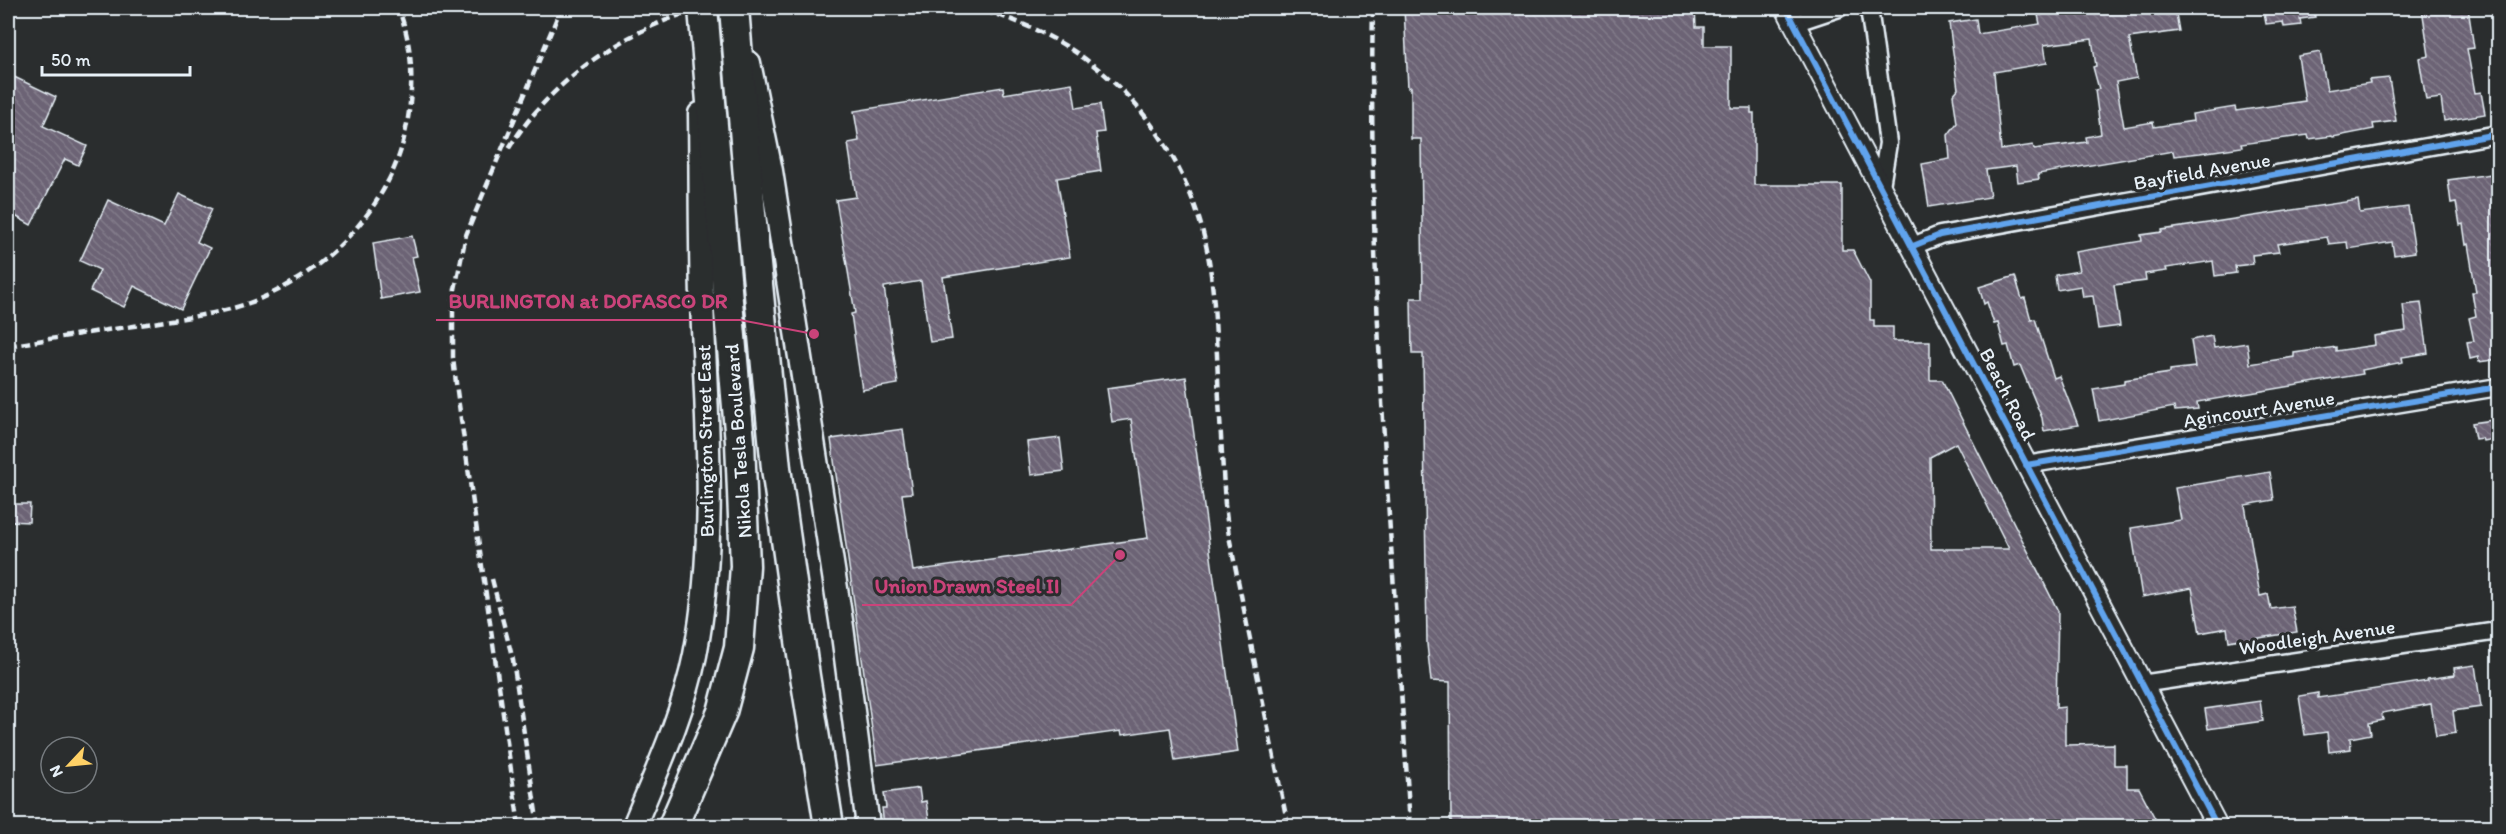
<svg xmlns="http://www.w3.org/2000/svg" width="2506" height="834" viewBox="0 0 2506 834" font-family="Itim,sans-serif">
  <style>
    .building { fill: url(#building-back-hatch); stroke: #e8f1f8; stroke-width: 1.5; fill-rule: evenodd }
    .lines { fill: none; stroke-linecap: round; stroke-linejoin: round }
    .minor-casing { stroke: #e8f1f8; stroke-width: 21 }
    .tertiary-casing { stroke: #e8f1f8; stroke-width: 24 }
    .secondary-casing { stroke: #e8f1f8; stroke-width: 27 }
    .motorway-casing { stroke: #e8f1f8; stroke-width: 33 }
    .minor { stroke: #2a2d2e; stroke-width: 16 }
    .tertiary { stroke: #2a2d2e; stroke-width: 20 }
    .secondary { stroke: #2a2d2e; stroke-width: 22 }
    .motorway { stroke: #2a2d2e; stroke-width: 28 }
    .rail { stroke: #e8f1f8; stroke-width: 4.5; stroke-dasharray: 9 4.5; stroke-linecap: butt }
    .cycleway-casing { stroke: #2a2d2e; stroke-width: 10 }
    .cycleway { stroke: #60a3ed; stroke-width: 6 }
    .labels { text-anchor: middle; dominant-baseline: central; stroke-width: 6; stroke-linejoin: round; paint-order: stroke }
    .street-label { font-size: 20px; fill: #e8f1f8; stroke: #2a2d2e }
    .leader { fill: none; stroke: #ca437a; stroke-width: 2 }
    .callout-dot { fill: #ca437a; stroke: #2a2d2e; stroke-width: 2 }
    .callout-label { font-size: 21px; text-anchor: middle; font-weight: bold; fill: #ca437a; stroke: #2a2d2e; stroke-width: 6; stroke-linejoin: round; paint-order: stroke }
  </style>
  <defs>
    <pattern id="building-back-hatch" width="6" height="6" patternUnits="userSpaceOnUse" patternTransform="scale(1.5)"><rect width="6" height="6" fill="#6c6374"/><path d="M-1 5l2 2M0 0l6 6M5-1l2 2" fill="none" stroke="#817a89"/></pattern>
  </defs>
  <rect width="100%" height="100%" fill="#2a2d2e"/>
  <filter id="ink" filterUnits="userSpaceOnUse"><feTurbulence type="fractalNoise" baseFrequency=".0167" numOctaves="2"/><feDisplacementMap in="SourceGraphic" scale="12" xChannelSelector="R" yChannelSelector="G"/><feConvolveMatrix kernelMatrix="1 2 1 2 8 2 1 2 1" color-interpolation-filters="sRGB"/></filter>
  <g filter="url(#ink)">
    <g class="building">
      <path d="M1404,8H1695L1696,27H1704V46H1731V108H1751V113H1754V185H1842V250H1853L1870,283V320H1874V327H1893V341H1930V380H1942L2058,611L2056,708L2065,707V745L2114,744V765H2127V788H2139L2159,826H1451L1450,682L1431,681L1427,644L1423,354H1412L1411,298H1423L1421,139H1411V87L1408,88ZM1956,443L2009,549H1931L1930,457Z"/>
      <path d="M2062,8H2175L2179,31L2129,38L2137,78L2116,82L2124,127L2153,122L2154,127L2193,121L2192,114L2235,107L2236,111L2305,101L2298,56L2320,52L2327,90L2370,83L2369,80L2389,78L2396,121L2373,124L2374,129L2333,137L2332,136L2309,139L2308,135L2241,144L2242,147L2200,153L2174,156L2173,151L2038,174L2039,179L2018,182L2016,166L1986,170L1990,197L1929,207L1922,164L1950,159L1948,135L1957,123L1953,95L1958,89L1949,23L1976,19L1978,34L2040,24L2038,15L2062,12ZM2092,39L2096,66L2093,67L2099,89L2095,90L2101,134L2086,137L2087,142L2034,149L2033,145L2001,150L1994,72L2047,63L2044,45Z"/>
      <polygon points="2263,8 2314,8 2315,17 2300,19 2301,25 2284,27 2283,22 2266,24"/>
      <polygon points="2422,8 2468,8 2474,48 2467,49 2475,93 2481,92 2485,114 2444,121 2441,98 2426,100 2419,58 2429,56"/>
      <polygon points="8,74 56,97 43,126 87,146 78,165 65,159 31,225 8,212"/>
      <polygon points="1072,83 1076,108 1100,104 1104,132 1096,133 1101,171 1057,178 1070,257 943,277 952,339 930,342 921,281 884,287 898,384 862,390 851,314 855,313 836,200 856,197 848,143 859,141 854,111 1003,87 1004,94"/>
      <polygon points="2491,174 2499,217 2499,359 2479,362 2478,357 2470,359 2467,342 2474,341 2469,318 2476,316 2472,292 2476,292 2468,244 2466,245 2463,224 2460,225 2456,202 2451,203 2448,180"/>
      <polygon points="179,194 212,209 197,242 210,248 181,309 134,286 124,307 90,291 100,270 80,261 108,200 164,226"/>
      <polygon points="2358,200 2360,213 2408,207 2415,252 2394,255 2392,242 2348,249 2347,242 2329,244 2327,237 2277,244 2279,252 2252,255 2253,264 2235,266 2236,273 2215,276 2213,261 2166,268 2167,271 2145,274 2146,281 2114,285 2120,326 2098,329 2093,296 2083,297 2081,286 2057,290 2055,275 2079,271 2075,252 2142,241 2141,235 2162,232 2162,230"/>
      <polygon points="412,236 417,256 412,257 420,292 381,299 373,243"/>
      <polygon points="2015,276 2022,299 2025,298 2031,320 2035,319 2054,378 2059,376 2078,425 2044,431 2042,418 2020,365 2014,367 2008,345 2004,346 1998,323 1994,324 1987,302 1984,304 1979,287"/>
      <polygon points="2421,303 2428,353 2402,357 2403,362 2362,370 2363,374 2197,402 2198,409 2175,411 2174,407 2099,421 2093,389 2124,384 2124,380 2170,373 2170,370 2195,367 2191,340 2212,336 2214,348 2247,343 2250,364 2294,357 2294,353 2336,347 2336,351 2375,345 2374,336 2406,331 2403,305"/>
      <polygon points="1186,377 1238,752 1175,761 1170,728 1122,735 1121,731 877,765 831,439 903,429 912,493 902,494 913,571 1148,538 1131,419 1112,422 1107,388"/>
      <polygon points="2499,419 2499,438 2483,441 2482,438 2475,439 2472,423"/>
      <polygon points="1060,438 1064,471 1031,475 1027,442"/>
      <polygon points="2270,472 2274,500 2245,505 2260,596 2268,594 2271,609 2292,606 2297,632 2240,641 2240,639 2229,641 2227,628 2200,633 2192,588 2142,597 2131,528 2181,520 2175,488"/>
      <polygon points="8,504 30,504 29,522 8,521"/>
      <polygon points="2475,665 2481,707 2453,711 2456,733 2436,736 2431,704 2382,713 2383,720 2369,723 2371,734 2350,738 2351,749 2329,752 2327,732 2305,735 2299,696 2318,693 2318,698 2428,681 2427,679 2455,675 2454,668"/>
      <polygon points="2260,701 2263,721 2208,729 2205,709"/>
      <polygon points="919,788 921,802 926,801 930,826 884,826 882,808 886,808 884,793"/>
    </g>
    <g class="lines">
      <defs>
        <g id="minor">
          <polyline points="1869,8 1888,143 1881,186"/>
          <polyline points="1794,23 1839,8"/>
          <polyline points="1913,246 1940,235 2498,134"/>
          <polyline points="2026,465 2498,387"/>
          <polyline points="2141,684 2498,631"/>
        </g>
        <polyline id="tertiary" points="1786,8 2217,826"/>
        <g id="secondary">
          <polyline points="749,63 771,171 842,627 868,826"/>
          <path d="M634,826C657,770 683,715 695,655C716,549 708,436 703,328C700,257 701,185 700,114"/>
        </g>
        <g id="motorway">
          <polyline points="734,8 751,213 776,468 805,676 829,826"/>
          <polyline points="673,826 722,712 739,648 745,566 740,442 703,8"/>
        </g>
      </defs>
      <use href="#minor" class="minor-casing"/>
      <use href="#tertiary" class="tertiary-casing"/>
      <use href="#secondary" class="secondary-casing"/>
      <use href="#motorway" class="motorway-casing"/>
      <use href="#minor" class="minor"/>
      <use href="#tertiary" class="tertiary"/>
      <use href="#secondary" class="secondary"/>
      <use href="#motorway" class="motorway"/>
      <g class="rail">
        <path d="M971,8C1094,35 1185,132 1208,255C1214,288 1215,322 1217,355C1219,405 1222,455 1225,505L1229,536L1288,826"/>
        <path d="M1373,8C1367,283 1393,552 1410,826"/>
        <path d="M509,148C552,79 625,29 703,8"/>
        <path d="M8,346C54,338 100,331 147,324C181,318 216,315 249,303C317,279 382,216 402,146C414,101 416,51 398,8"/>
        <polyline points="492,579 513,660 538,826"/>
        <polyline points="519,826 457,391 453,358 453,299 466,235 561,8"/>
      </g>
      <defs>
        <g id="cycleway">
          <polyline points="1786,8 2217,826"/>
          <polyline points="1913,246 1940,235 2498,134"/>
          <polyline points="2026,465 2498,387"/>
        </g>
      </defs>
      <use href="#cycleway" class="cycleway-casing"/>
      <use href="#cycleway" class="cycleway"/>
    </g>
  </g>
  <g class="labels">
    <g class="street-label">
      <text transform="translate(2202 171) rotate(-10)">Bayfield Avenue</text>
      <text transform="translate(2008 394) rotate(63)">Beach Road</text>
      <text transform="translate(2259 409) rotate(-9)">Agincourt Avenue</text>
      <text transform="translate(705 441) rotate(-91)">Burlington Street East</text>
      <text transform="translate(738 441) rotate(-94)">Nikola Tesla Boulevard</text>
      <text transform="translate(2317 637) rotate(-8)">Woodleigh Avenue</text>
    </g>
  </g>
  <path class="leader" d="M814 334L740 320H436M1120 555L1071 605H862"/>
  <g class="callout-dot">
    <circle cx="814" cy="334" r="6"/>
    <circle cx="1120" cy="555" r="6"/>
  </g>
  <g class="callout-label">
    <text x="588" y="308">BURLINGTON at DOFASCO DR</text>
    <text x="967" y="593">Union Drawn Steel II</text>
  </g>
  <rect width="2506" height="834" fill="none" stroke="#2a2d2e" stroke-width="30"/>
  <rect x="15" y="15" width="2476" height="804" fill="none" stroke="#e8f1f8" stroke-width="2" filter="url(#ink)"/>
  <g transform="translate(69 765) rotate(244)"><circle r="28" fill="#2a2d2e" stroke="#767b7f" stroke-width="1.5"/>
  <path d="M0-4.5L10 22L0 15L-10 22Z" fill="#ffd166"/>
  <text y="-9" font-size="16" font-weight="bold" text-anchor="middle" fill="#e8f1f8">N</text>
  </g>
  <path d="M42 66v9h148v-9" fill="none" stroke="#e8f1f8" stroke-width="3"/>
  <text x="51" y="66" font-size="18" fill="#e8f1f8" stroke="#2a2d2e" stroke-width="4.5" paint-order="stroke">50 m</text>
</svg>
